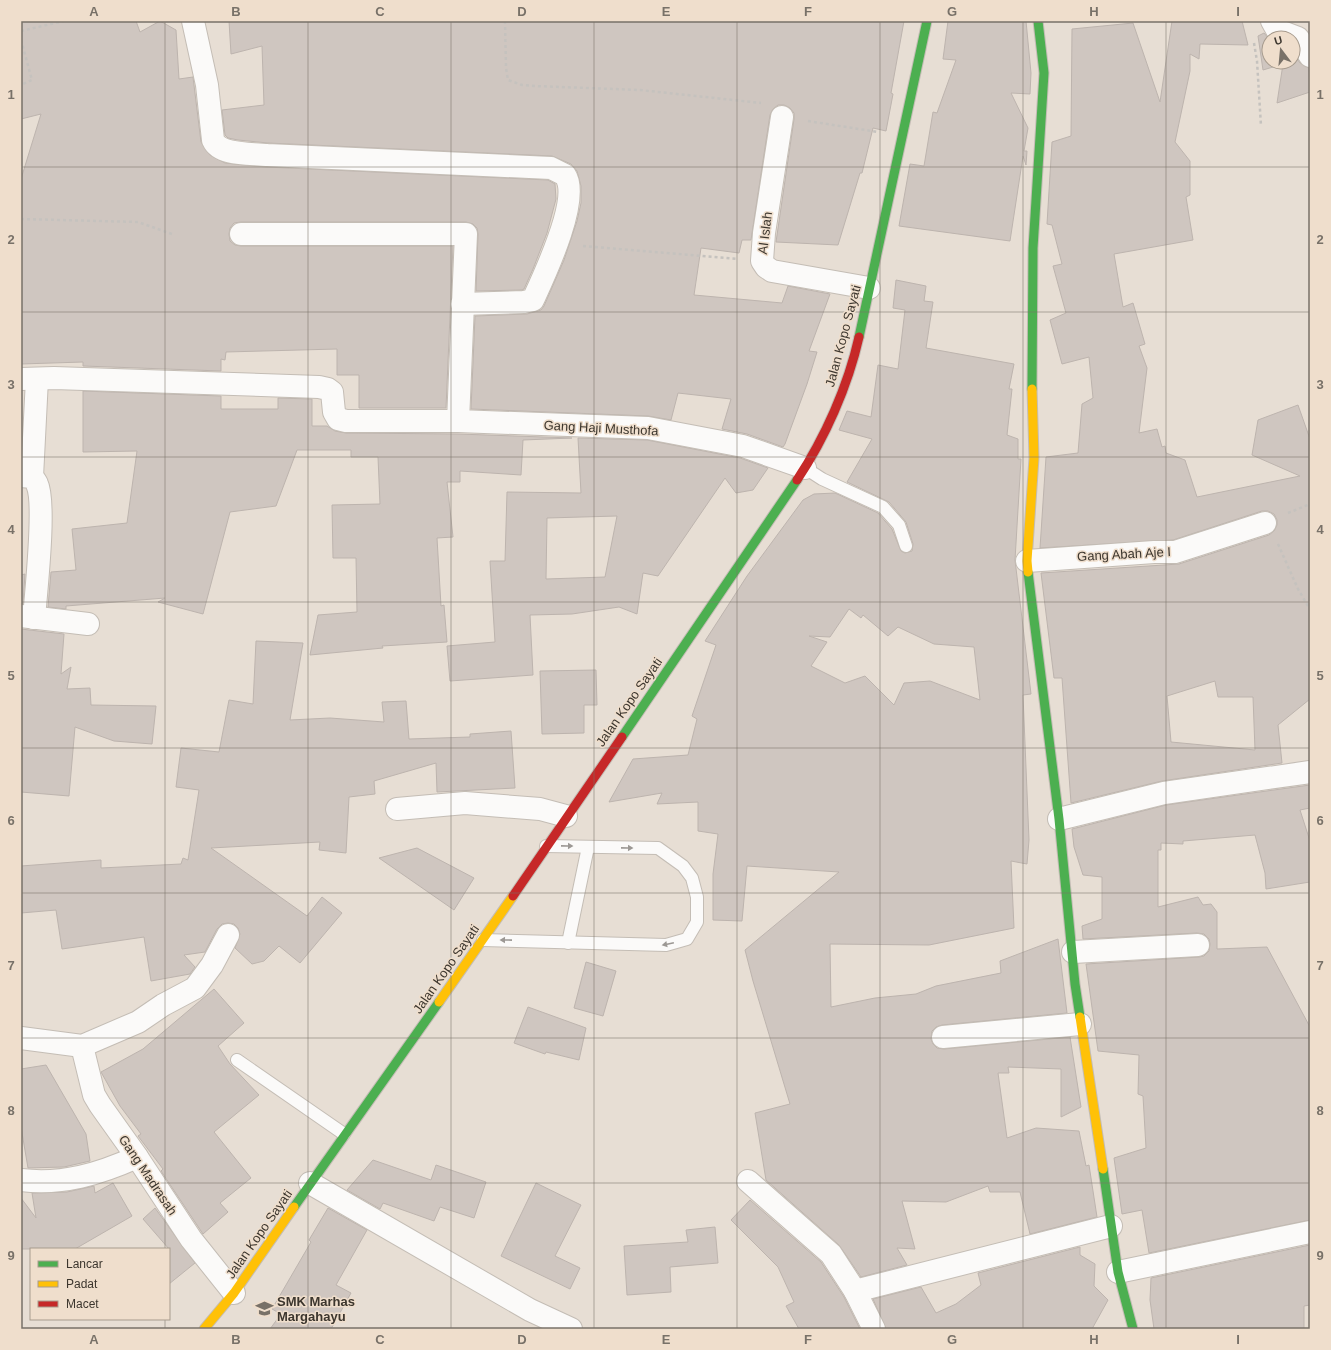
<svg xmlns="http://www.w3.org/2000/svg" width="1331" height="1350" viewBox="0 0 1331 1350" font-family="Helvetica,sans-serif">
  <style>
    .building { fill: #cfc6c0; stroke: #bdb4ae; fill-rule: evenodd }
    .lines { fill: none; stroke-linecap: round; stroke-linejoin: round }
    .lane-casing { stroke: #c4bdb5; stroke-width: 14 }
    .street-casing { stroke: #c4bdb5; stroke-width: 24 }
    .fast-casing { stroke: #c4bdb5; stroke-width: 11 }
    .slow-casing { stroke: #c4bdb5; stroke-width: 11 }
    .jam-casing { stroke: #c4bdb5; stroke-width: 11 }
    .path { stroke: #c5c2be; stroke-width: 2.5; stroke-dasharray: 3 3; stroke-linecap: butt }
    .lane { stroke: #fbfaf9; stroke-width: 12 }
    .street { stroke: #fbfaf9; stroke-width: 22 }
    .fast { stroke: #4caf50; stroke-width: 9 }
    .slow { stroke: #ffc107; stroke-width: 9 }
    .jam { stroke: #c62828; stroke-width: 9 }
    .oneway { fill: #9c9894 }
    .grid { fill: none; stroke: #787168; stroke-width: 1; stroke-opacity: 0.55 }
    .labels { text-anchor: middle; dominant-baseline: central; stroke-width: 3; stroke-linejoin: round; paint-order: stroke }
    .street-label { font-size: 13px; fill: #3c362e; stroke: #efdecc }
    .poi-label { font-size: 13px; font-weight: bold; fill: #3c362e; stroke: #efdecc; text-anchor: start }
    .neatline { fill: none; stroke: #787168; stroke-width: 1.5 }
    .grid-label { font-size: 13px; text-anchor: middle; font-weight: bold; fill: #787168 }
  </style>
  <rect width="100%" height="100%" fill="#e7ded4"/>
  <g class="building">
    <polygon points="21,21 136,21 140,32 160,21 176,30 179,79 193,77 201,142 210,155 225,163 266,167 548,180 555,184 556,199 547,233 533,269 524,289 522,290 476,291 478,234 477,228 473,224 466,222 241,222 234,223 230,228 229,234 230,241 235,245 241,246 453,246 446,408 359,408 359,375 337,375 337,349 226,352 225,360 221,359 221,371 83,366 83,362 21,364 21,179 41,114 21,119"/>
    <polygon points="229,21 904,21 891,93 893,94 886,131 873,128 862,173 860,173 838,245 776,242 794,119 794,113 790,108 784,105 778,105 773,109 770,115 751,240 742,240 739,253 701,248 694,295 782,303 788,286 830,294 809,351 817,352 807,384 785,444 783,447 747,434 722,429 731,399 678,393 671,420 648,416 471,409 475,316 527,314 541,310 544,306 564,260 577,221 581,203 581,186 577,171 571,164 552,156 268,143 238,140 228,138 225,135 222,110 264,105 262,46 231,54"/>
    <polygon points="948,21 1026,21 1031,73 1030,94 1011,93 1028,128 1024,151 1027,151 1026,165 1023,156 1010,241 899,226 910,164 924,166 933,112 937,113 956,60 943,59"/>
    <path d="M1172,21H1242L1248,45L1200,44L1199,59L1190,54V71L1175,142L1190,161V195L1186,197L1193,240L1114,254L1123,307L1133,303L1145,344L1139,346L1147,368L1139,433L1157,429L1162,447L1165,446L1166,453L1185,460L1197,497L1300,476L1252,455L1258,420L1298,405L1310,439V699L1278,725L1282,763L1162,781L1071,803L1062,678H1054L1041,573L1179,564L1269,535L1274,531L1277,525V520L1274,514L1268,511H1262L1173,540L1040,548L1046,457L1078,453L1082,404L1093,398L1089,357L1062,364L1050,320L1066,313L1053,266L1062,264L1052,225L1047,224L1052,142L1071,136L1072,29L1133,23L1160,102ZM1215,681L1218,697H1253L1255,750L1171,742L1167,696Z"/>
    <polygon points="1264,33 1269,39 1269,62 1293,62 1293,53 1300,63 1309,68 1310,92 1277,103 1283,64 1263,70 1258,36"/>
    <path d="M896,280L926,286L924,301L933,302L926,348L1014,364L1009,389H1012L1007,435L1018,439V459H1021L1015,560L1031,694L1023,695L1029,840L1027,864L1011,861L1014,928L929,945L830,944L831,1007L875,998L916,994L936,986L1001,973L1000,961L1058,939L1067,1013L942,1025L936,1027L932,1031L931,1039L933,1044L937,1048L944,1049L1070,1037L1081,1107L1061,1117V1069L1008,1067L1009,1073H998L1007,1138L1036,1128L1079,1131L1086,1166L1089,1165L1097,1217L1030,1234L1020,1192H990L988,1186L946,1202L902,1201L915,1249L897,1248L907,1265L861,1277L839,1245L766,1180L755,1113L790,1104L753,981L745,950L839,872L747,866L742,921L713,920V874L718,834L698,831V802L657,804L662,793L609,802L633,759L688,755L697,719L692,716L716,645L705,641L747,576L803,500L814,494L835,493L878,513L892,529L901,551L905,553L912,551L913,544L906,522L889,502L847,482L872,439L839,430L847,411L871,417L878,365L898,369L905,310L893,308ZM849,609L861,618L863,615L888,636L898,627L934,644L974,647L980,700L930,681L904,683L894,705L865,676L845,683L811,666L827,642L809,636L830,637Z"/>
    <polygon points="83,391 221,396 221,409 278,409 278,398 312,399 312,426 327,426 335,431 346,433 458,434 572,438 523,440 521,475 460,471 460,482 447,482 453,537 437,538 441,606 444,605 447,642 382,646 383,648 310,655 318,615 357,612 356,558 333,558 332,505 380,504 378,457 351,457 351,450 297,450 276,506 230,512 203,614 158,602 165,598 66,606 66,609 48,607 51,572 76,570 72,529 127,523 137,451 83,452"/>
    <path d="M578,438L647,440L740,458L768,468L753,490L736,493L725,478L658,576L643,573L637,614L619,607L572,614L530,615L533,675L450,681L447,646L495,642L490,561H505L507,492L581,493ZM617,516L605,577L546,579L547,518Z"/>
    <polygon points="25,574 23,604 21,604 21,575"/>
    <polygon points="21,629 64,634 61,674 71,667 67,689 90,688 91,705 156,706 152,744 114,741 75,727 69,796 21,792"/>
    <polygon points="256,641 303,643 290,720 330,718 384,722 382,702 406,701 409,739 470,737 470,734 511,731 515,788 437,792 436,763 374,781 375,794 349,797 346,853 319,850 320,842 211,848 307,916 322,897 342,913 300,963 279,946 264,961 252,964 235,948 240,934 238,928 234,924 228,923 222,924 217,929 205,952 184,955 195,967 190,974 151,981 144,937 62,949 56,910 21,913 21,866 101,860 101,868 181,864 183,858 188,860 199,790 176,787 181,748 219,752 229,700 253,704"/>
    <polygon points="596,670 597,705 584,705 584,733 542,734 540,671"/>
    <polygon points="1310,785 1310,808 1300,810 1310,841 1310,882 1266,889 1265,873 1255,835 1183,841 1183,844 1161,843 1161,850 1158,850 1158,907 1198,897 1203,905 1211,904 1217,912 1217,949 1267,947 1310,1027 1310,1220 1149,1253 1142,1210 1122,1214 1114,1158 1146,1148 1143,1096 1138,1094 1139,1055 1098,1051 1086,964 1199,957 1204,956 1209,951 1210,944 1209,939 1204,934 1197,933 1083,939 1082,926 1102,919 1102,877 1083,875 1074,847 1072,829 1166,805"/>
    <polygon points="417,848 474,878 454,910 379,858"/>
    <polygon points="586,962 616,971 603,1016 574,1008"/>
    <polygon points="214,989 244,1023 218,1046 230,1064 259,1095 214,1132 251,1178 220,1203 228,1212 203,1234 161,1171 163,1169 138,1136 141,1134 120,1106 101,1072 143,1049"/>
    <polygon points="528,1007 586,1028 579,1060 546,1052 545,1054 514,1043"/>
    <polygon points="46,1065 86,1134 90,1161 64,1167 28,1168 21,1127 21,1069"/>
    <polygon points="373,1160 431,1180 436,1165 486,1182 474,1218 440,1207 434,1221 383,1203 380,1209 347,1190"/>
    <polygon points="113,1183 132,1216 75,1249 21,1249 21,1198 36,1218 32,1193 67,1192 94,1186 95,1193"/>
    <polygon points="536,1183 581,1205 555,1256 580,1268 570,1289 501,1256"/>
    <polygon points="750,1200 821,1262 844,1297 860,1329 799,1329 786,1306 794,1302 778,1267 731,1220"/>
    <polygon points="155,1208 195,1263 169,1284 169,1249 143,1219"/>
    <polygon points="328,1208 367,1230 336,1285 351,1293 331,1329 270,1329 281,1314 272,1309 311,1242 309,1240"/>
    <polygon points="715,1227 718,1263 670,1267 671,1292 627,1295 624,1246 688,1242 686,1230"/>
    <polygon points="1310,1245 1310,1305 1304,1306 1304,1329 1154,1329 1150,1300 1151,1278"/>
    <polygon points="1080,1247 1080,1255 1095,1264 1094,1286 1108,1300 1092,1329 886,1329 873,1299 921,1287 936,1313 956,1304 981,1285 978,1273"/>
  </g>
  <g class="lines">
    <defs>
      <g id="lane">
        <polyline points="805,468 822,479 883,507 899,525 906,546"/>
        <polyline points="483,940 666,945 687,939 697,922 697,897 692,878 683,866 658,848 546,846"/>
        <polyline points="568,943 588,847"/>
        <polyline points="237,1060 344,1134"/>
      </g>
      <g id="street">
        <path d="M193,21L207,85L213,140C220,156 251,153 267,155L551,168L565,175C581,198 544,276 533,300L524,302L462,304"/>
        <polyline points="1272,21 1277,30 1298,38 1310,56"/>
        <polyline points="782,117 764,233 762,261 766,267 772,271 869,288"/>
        <polyline points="241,234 466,234 458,421 648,428 743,446 805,468"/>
        <polyline points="21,379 54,378 319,387 328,389 332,392 334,412 338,419 346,421 458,421"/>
        <path d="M21,476L32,477C34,479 36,481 37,484C46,503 36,592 34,618"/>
        <polyline points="32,477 37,379"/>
        <polyline points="1027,561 1154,552 1175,552 1265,523"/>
        <polyline points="21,616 88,624"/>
        <polyline points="397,809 465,803 540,809 566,816"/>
        <polyline points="1059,819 1164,793 1310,772"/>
        <polyline points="1073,952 1198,945"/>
        <polyline points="943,1037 1080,1024"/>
        <polyline points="21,1038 82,1046 138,1022 163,1005 195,988 212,965 228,935"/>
        <polyline points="82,1046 94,1095 100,1105 137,1157 191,1239 234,1293"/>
        <path d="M21,1180C63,1185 99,1174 137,1157"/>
        <polyline points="748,1181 831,1254 855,1291 874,1329"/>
        <polyline points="310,1183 530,1310 571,1329"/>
        <polyline points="1118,1272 1310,1232"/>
        <polyline points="855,1291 1111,1226"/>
      </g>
      <g id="fast">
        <polyline points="859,337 927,21"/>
        <polyline points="1032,389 1033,248 1044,73 1038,21"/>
        <polyline points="1028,572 1059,819 1075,984 1080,1017"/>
        <polyline points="622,737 797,480"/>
        <polyline points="1103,1169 1118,1272 1133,1329"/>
        <polyline points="294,1207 439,1002"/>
      </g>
      <g id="slow">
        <polyline points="1028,572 1027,561 1034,458 1032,389"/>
        <polyline points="439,1002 513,896"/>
        <polyline points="1080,1017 1103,1169"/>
        <polyline points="204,1329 234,1293 294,1207"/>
      </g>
      <g id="jam">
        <path d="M797,480C825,438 848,386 859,337"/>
        <polyline points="513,896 622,737"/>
      </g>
    </defs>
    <use href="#lane" class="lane-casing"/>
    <use href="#street" class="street-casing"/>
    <use href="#fast" class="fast-casing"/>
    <use href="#slow" class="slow-casing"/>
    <use href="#jam" class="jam-casing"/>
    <g class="path">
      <polyline points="505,21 506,68 508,80 522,85 534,86 640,90 761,103"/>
      <polyline points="21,31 64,21"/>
      <polyline points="21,40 32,80 21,85"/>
      <polyline points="1254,43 1257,61 1261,126"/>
      <polyline points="808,121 878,132"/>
      <polyline points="21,219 138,222 172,234"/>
      <polyline points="583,246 737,259"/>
      <polyline points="1288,513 1310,504"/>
      <polyline points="1278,544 1298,589 1308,606"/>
    </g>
    <use href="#lane" class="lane"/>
    <use href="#street" class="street"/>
    <use href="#fast" class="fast"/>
    <use href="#slow" class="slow"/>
    <use href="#jam" class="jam"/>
  </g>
  <defs><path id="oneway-solid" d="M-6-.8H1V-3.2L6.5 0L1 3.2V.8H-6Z"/></defs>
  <g class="oneway">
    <use href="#oneway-solid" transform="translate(567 846) rotate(1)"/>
    <use href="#oneway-solid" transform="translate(627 848) rotate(1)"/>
    <use href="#oneway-solid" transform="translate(506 940) rotate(-179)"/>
    <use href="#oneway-solid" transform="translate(668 944) rotate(168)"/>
  </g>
  <path class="grid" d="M165,21V1249M308,21V1329M451,21V1329M594,21V1329M737,21V1329M880,21V1329M1023,21V1329M1166,21V1329M21,167H1310M21,312H1310M21,457H1310M21,602H1310M21,748H1310M21,893H1310M21,1038H1310M21,1183H1310M165,1319V1329"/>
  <defs>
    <symbol id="school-bare" viewBox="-9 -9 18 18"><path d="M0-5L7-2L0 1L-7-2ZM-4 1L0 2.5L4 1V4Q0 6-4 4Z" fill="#787168" stroke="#efdecc" stroke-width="2.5" paint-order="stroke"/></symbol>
  </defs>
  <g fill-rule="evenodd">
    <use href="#school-bare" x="252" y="1296" width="25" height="25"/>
  </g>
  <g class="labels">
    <g class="street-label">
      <text transform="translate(765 233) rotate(-83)">Al Islah</text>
      <text transform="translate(843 336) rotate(-75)">Jalan Kopo Sayati</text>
      <text transform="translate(601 428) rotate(3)">Gang Haji Musthofa</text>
      <text transform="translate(1124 554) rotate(-3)">Gang Abah Aje I</text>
      <text transform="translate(629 702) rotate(-55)">Jalan Kopo Sayati</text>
      <text transform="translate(446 969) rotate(-55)">Jalan Kopo Sayati</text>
      <text transform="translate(148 1175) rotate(56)">Gang Madrasah</text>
      <text transform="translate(259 1234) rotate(-55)">Jalan Kopo Sayati</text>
    </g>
    <g class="poi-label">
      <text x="277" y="1301">SMK Marhas<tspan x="277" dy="15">Margahayu</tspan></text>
    </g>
  </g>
  <rect width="1331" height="1350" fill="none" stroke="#efdecc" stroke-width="44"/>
  <rect x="30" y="1248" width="140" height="72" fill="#efdecc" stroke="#a79b8d"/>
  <rect x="38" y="1261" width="20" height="6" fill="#4caf50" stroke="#a79b8d"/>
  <text x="66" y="1268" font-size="12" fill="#3c362e">Lancar</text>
  <rect x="38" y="1281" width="20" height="6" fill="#ffc107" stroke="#a79b8d"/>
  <text x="66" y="1288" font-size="12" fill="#3c362e">Padat</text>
  <rect x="38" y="1301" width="20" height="6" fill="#c62828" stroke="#a79b8d"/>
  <text x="66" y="1308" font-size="12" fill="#3c362e">Macet</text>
  <g transform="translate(1281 50) rotate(344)"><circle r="19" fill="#efdecc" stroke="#a79b8d"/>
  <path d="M0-3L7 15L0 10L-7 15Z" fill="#787168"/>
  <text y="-6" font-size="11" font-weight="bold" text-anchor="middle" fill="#3c362e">U</text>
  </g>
  <rect x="22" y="22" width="1287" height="1306" class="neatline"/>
  <g class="grid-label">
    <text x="94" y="16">A</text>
    <text x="236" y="16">B</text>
    <text x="380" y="16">C</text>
    <text x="522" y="16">D</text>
    <text x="666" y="16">E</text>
    <text x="808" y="16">F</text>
    <text x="952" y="16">G</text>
    <text x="1094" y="16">H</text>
    <text x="1238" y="16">I</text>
    <text x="11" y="99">1</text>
    <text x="1320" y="99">1</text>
    <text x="11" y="244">2</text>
    <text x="1320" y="244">2</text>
    <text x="11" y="389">3</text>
    <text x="1320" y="389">3</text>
    <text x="11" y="534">4</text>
    <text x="1320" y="534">4</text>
    <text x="11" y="680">5</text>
    <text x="1320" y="680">5</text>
    <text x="11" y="825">6</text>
    <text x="1320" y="825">6</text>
    <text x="11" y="970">7</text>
    <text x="1320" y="970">7</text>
    <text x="11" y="1115">8</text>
    <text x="1320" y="1115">8</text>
    <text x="11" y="1260">9</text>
    <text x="1320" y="1260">9</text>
    <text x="94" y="1344">A</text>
    <text x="236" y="1344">B</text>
    <text x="380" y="1344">C</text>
    <text x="522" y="1344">D</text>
    <text x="666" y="1344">E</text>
    <text x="808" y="1344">F</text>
    <text x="952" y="1344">G</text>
    <text x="1094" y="1344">H</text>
    <text x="1238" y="1344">I</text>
  </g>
</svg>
